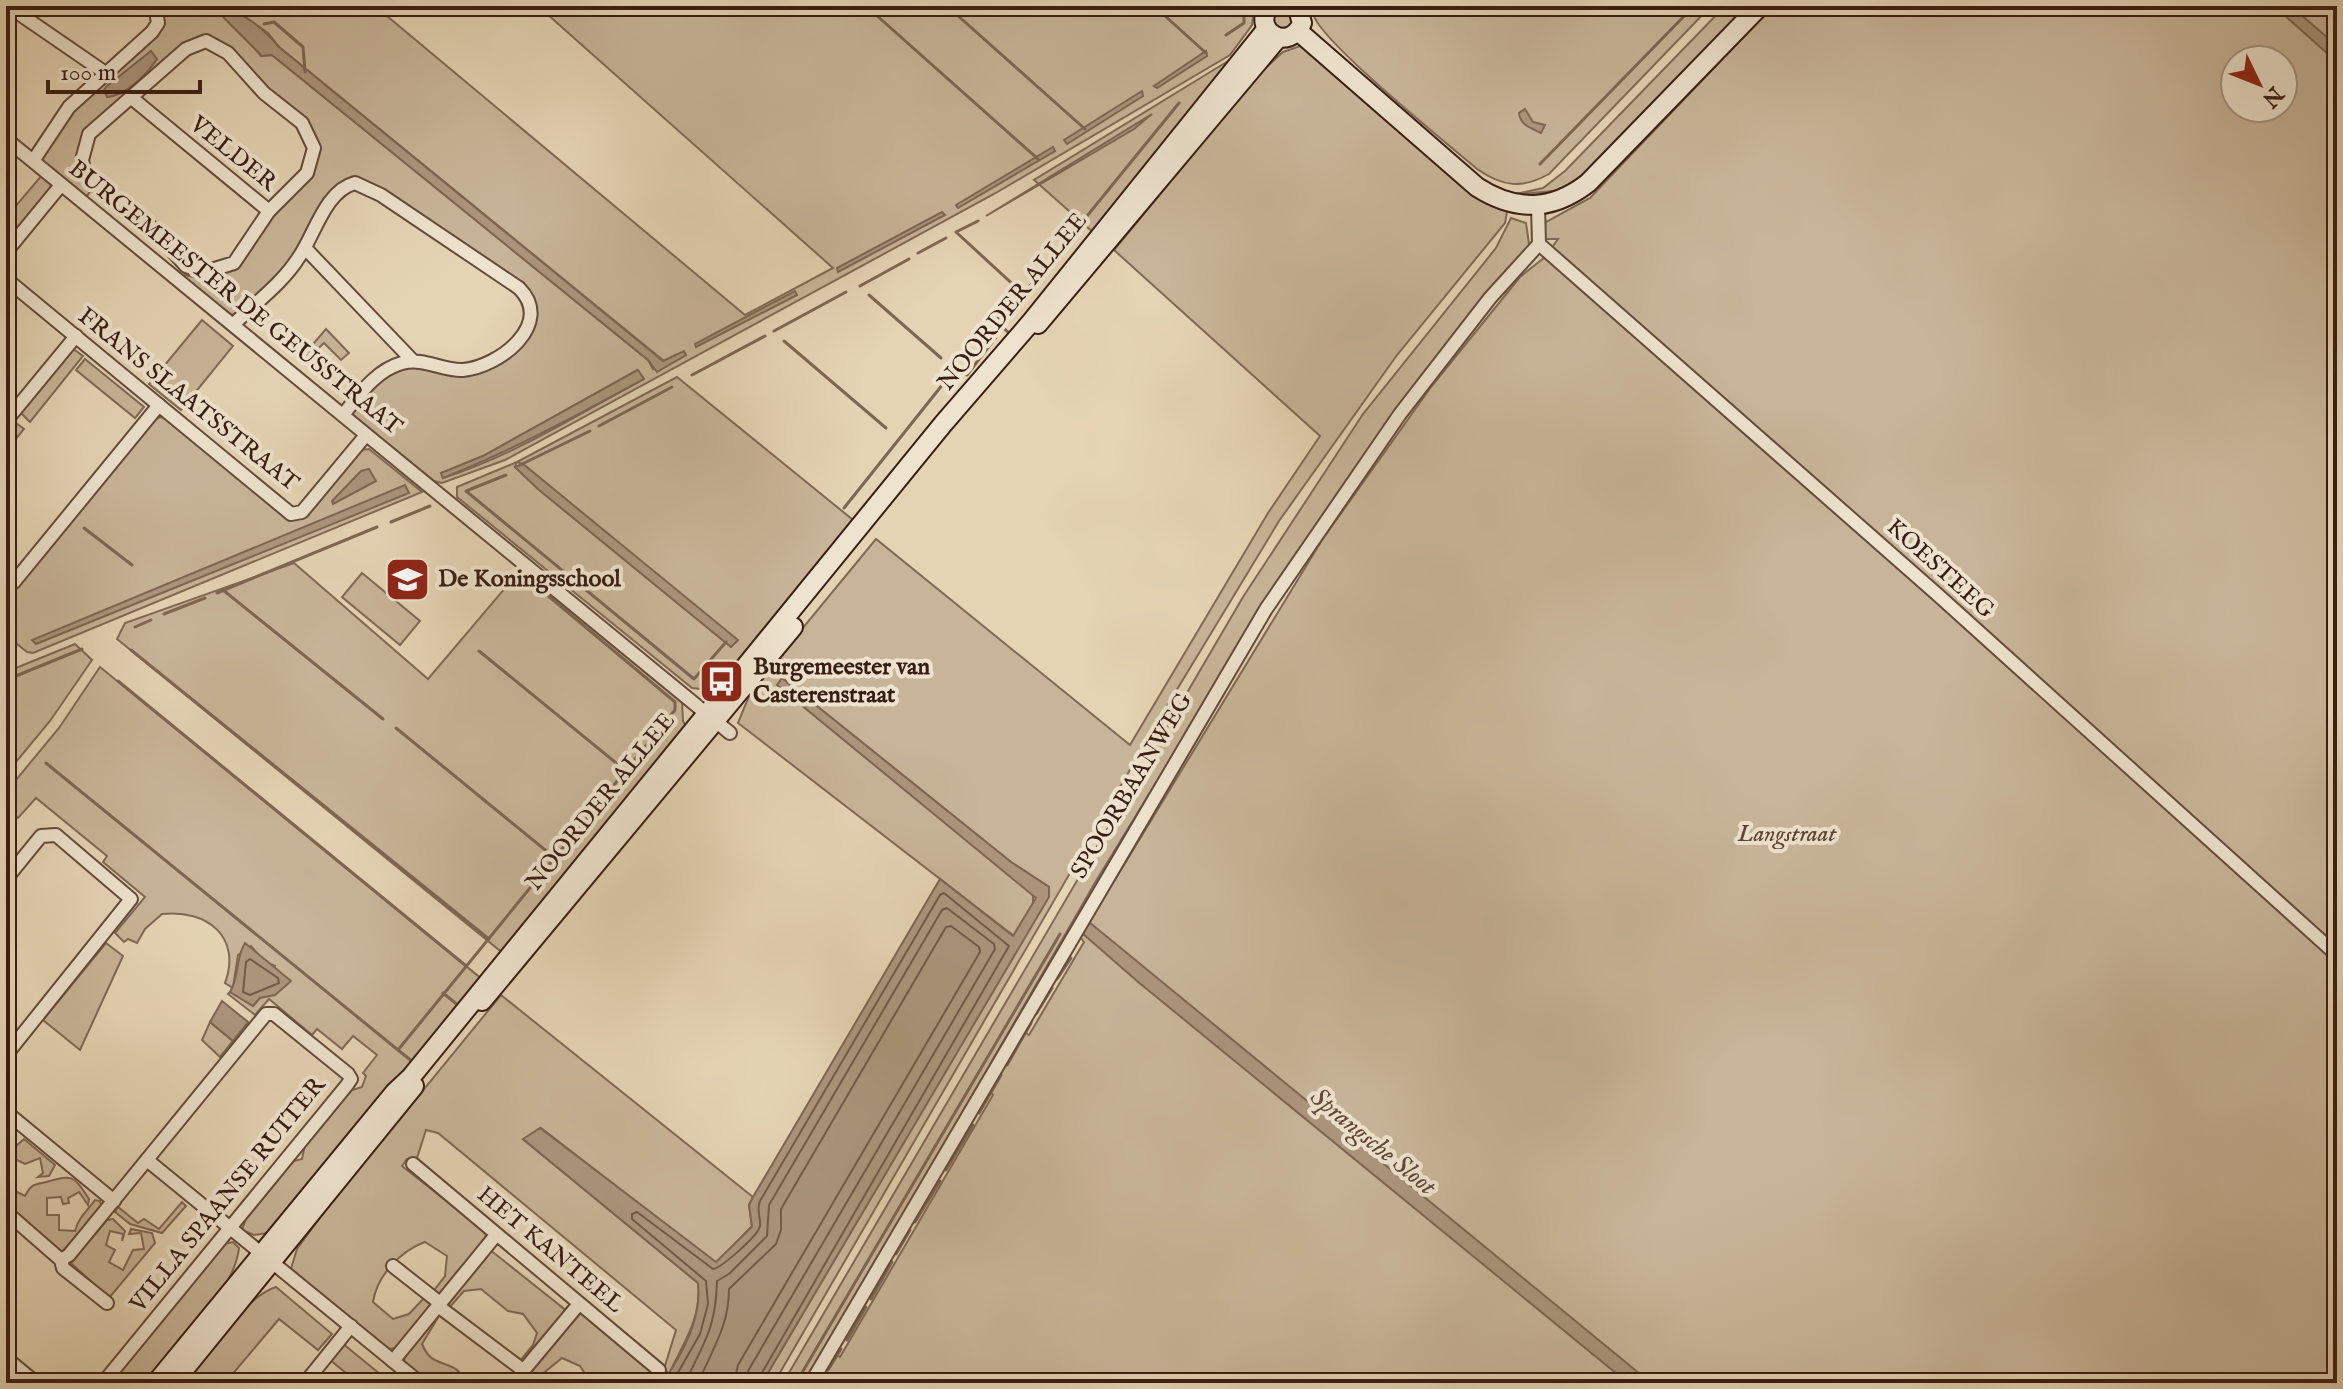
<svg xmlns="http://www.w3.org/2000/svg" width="2343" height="1389" viewBox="0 0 2343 1389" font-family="'IM FELL English',serif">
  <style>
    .green { fill: #c8b599; stroke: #806956; stroke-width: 2; fill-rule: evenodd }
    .water { fill: #ab967d; stroke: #7d6653; stroke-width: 2 }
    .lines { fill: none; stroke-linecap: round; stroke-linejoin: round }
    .shore { stroke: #725a48; stroke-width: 2 }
    .stream { stroke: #7d6653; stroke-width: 3 }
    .street-casing { stroke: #644b3b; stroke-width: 16 }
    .secondary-casing { stroke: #391d13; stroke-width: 22 }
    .street { stroke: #eee3ce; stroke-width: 12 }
    .secondary { stroke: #eee3ce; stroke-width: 18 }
    .labels { text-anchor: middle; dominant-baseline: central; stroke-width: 8; stroke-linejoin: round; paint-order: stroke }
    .street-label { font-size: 24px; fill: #391d13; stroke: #eee3ce }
    .poi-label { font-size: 24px; font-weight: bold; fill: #391d13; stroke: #eee3ce; text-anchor: start }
    .park-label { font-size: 24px; font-style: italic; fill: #5d4334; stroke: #eee3ce }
    .water-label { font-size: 26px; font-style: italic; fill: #614738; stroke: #eee3ce }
  </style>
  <rect width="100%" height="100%" fill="#e5d4b4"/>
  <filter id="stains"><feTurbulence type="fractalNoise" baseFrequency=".0025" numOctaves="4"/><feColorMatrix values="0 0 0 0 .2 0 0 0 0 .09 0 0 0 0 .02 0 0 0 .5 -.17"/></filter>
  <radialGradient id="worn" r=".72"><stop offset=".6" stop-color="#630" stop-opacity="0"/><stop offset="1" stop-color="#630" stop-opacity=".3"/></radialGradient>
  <g class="green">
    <path d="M160,6H212L233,23L261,56L272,55L648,360L653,369L678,354L664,361L279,47L268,33L229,6H375L745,315L833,268L538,6L1254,8L1252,25L1230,55L994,194L505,460L442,483L434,481L353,416V412C387,365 401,360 455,375L530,332L527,290L370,183L348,180C319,223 280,293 232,315L184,279L185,275L197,278L223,273L296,190L316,140L210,38L190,40C167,59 92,121 81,144C73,159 82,178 91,191L85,198L42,161C50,107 115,79 148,41C155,33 157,17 160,6ZM637,370L643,379C579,414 513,456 443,478L441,473L483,456Z"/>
    <path d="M1326,6H1711L1549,174C1522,189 1503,187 1477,169C1450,146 1316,38 1313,13Z"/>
    <polygon points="1725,6 1748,6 1578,181 1565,190 1511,195 1543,188 1565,171"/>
    <path d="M1773,6H2337V1383H815L833,1352L840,1357L993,1095L987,1089L1021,1029L1029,1035L1084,942L1080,937L1322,540L1431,387L1520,277L1545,257L1558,239H1543L1544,223L1590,198ZM2235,60H2283V108H2235Z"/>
    <circle cx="1283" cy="19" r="11"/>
    <polygon points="1300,46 1317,56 1481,197 1507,212 1505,223 1397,355 1279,521 1167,706 774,1383 762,1383 1041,909 1049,887 1011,862 782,678 778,686 1033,894 1033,906 1014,936 738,723 751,691 876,539 1130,745 1268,513 1320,436 1114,250 1260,73 1283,52"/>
    <polygon points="1233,58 1095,234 1034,180"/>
    <polygon points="42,175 51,181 50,190 6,244 6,212 10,213"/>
    <polygon points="1511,218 1526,223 1530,251 1460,328 1353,472 1251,627 1096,881 806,1383 783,1383 1243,597 1363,414 1496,248"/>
    <polygon points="202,320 233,346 181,410 149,384"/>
    <polygon points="326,329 349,353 341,360 324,343 304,362 300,359"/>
    <polygon points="72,348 83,356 30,422 22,414 22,409"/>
    <polygon points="85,359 144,407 135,418 76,370"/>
    <path d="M677,377L858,524L718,691L692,688L457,497V487L517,462ZM517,462L523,464L737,641L731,647L538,489L515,467Z"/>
    <polygon points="160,417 167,419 290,519 306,516 361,450 369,449 422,492 33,653 27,652 6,635 6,592 10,594 152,421"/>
    <polygon points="16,423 24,429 6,451 6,428"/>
    <polygon points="294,563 428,679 517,574 528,575 682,700 683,721 688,730 504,954 117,639 125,623"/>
    <polygon points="362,573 420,621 400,645 342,597"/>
    <polygon points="75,644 92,660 50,721 6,774 6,672"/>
    <path d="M100,667L483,980L268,1233L254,1235L242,1230L247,1215L290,1162L302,1159L305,1144L349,1091L362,1087L366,1076L363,1073L377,1055L353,1036L342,1049L317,1029L312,1035L269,999L255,1015L228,994L230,992L253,1006L259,998L270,995L275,966L265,962L251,946L238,955L233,988L225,983C242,937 207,909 162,914L145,929L137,943L128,939L124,942L115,933L145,897L103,862L107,856L36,798L18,818L6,809V792L59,728Z"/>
    <polygon points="106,943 123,956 80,1050 43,1020"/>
    <path d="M501,995L753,1197L749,1205L752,1226L716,1263L541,1128L524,1140L698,1283C702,1319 683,1343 669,1374L664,1369L676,1330L438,1133L426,1130L417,1158L407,1159L402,1166L486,1232L485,1242L438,1297L432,1293L445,1276L447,1256L425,1242C400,1251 377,1276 373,1302L393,1319L409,1314L424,1298L431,1305L397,1348L388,1349L290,1272L297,1249L330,1204Z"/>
    <polygon points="210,1022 233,1041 220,1057 202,1040"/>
    <polygon points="24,1139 55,1165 49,1176 38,1177 43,1173 40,1158 25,1164 13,1158 6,1171 6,1155"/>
    <path d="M6,1173L15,1178L11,1189L25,1196C31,1184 34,1185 46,1182C72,1175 73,1174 89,1199L88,1205L79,1192L68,1198L69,1203L63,1204L61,1197L47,1198V1215H59V1230L75,1231C78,1218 88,1210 95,1200L100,1201L102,1208L60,1254L6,1204Z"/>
    <polygon points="182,1202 186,1206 162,1233 130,1224 115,1212 118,1207 138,1223 144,1219 159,1229"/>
    <polygon points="113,1219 125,1231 122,1241 123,1234 110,1231 106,1245 115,1250 109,1262 123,1270 133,1250 144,1249 141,1233 129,1234 131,1229 152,1233 155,1243 109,1298 71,1263 107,1220"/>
    <path d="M233,1242L239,1248C234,1293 176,1347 147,1383H108L223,1244Z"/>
    <polygon points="489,1249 568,1312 524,1365 519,1362 533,1345 537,1333 523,1314 508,1311 481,1289 464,1291 448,1309 445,1302"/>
    <path d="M276,1287L332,1334L318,1350L279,1319L225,1383H185C207,1356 244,1297 276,1287Z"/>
    <polygon points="581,1313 664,1380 662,1383 585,1383 587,1377 580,1366 562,1358 535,1380 528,1374 574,1316"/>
    <path d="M435,1314L439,1316L422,1344C430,1363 438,1360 454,1368C459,1370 464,1378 467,1383H428L404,1363L405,1352Z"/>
    <polygon points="342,1343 391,1383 358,1383 329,1359"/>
  </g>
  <g class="water">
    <path d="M212,6C237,6 263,28 279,47L663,361L684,351L686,355L657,372L648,360L272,55L262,56Z"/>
    <polygon points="2274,6 2291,6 2337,46 2337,62"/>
    <path d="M151,51L157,59C147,74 126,96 107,97L104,90L107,86Z"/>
    <polygon points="1206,51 1207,56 1157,88 1154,86"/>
    <polygon points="1142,91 1143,96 1067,144 1064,140"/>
    <path d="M1525,109L1533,122L1545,125L1541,133C1531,128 1520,125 1519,113Z"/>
    <polygon points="1152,114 1134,129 986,216"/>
    <polygon points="1053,147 1055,151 958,208 956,205"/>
    <polygon points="942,212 945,215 838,272 837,268"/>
    <polygon points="795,291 797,295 696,347 695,344"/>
    <path d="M638,370L644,379C578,415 513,450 443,478L441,473L483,456Z"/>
    <polygon points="523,464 738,640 731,647 538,489 515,467"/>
    <polygon points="369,469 376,481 333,504 332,501 361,471"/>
    <polygon points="405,485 409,493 36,644 32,640"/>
    <path d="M782,678L1011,862L1049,887V897L762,1383H662C682,1355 702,1317 698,1283L523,1139L540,1128L716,1262L752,1227L749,1205L753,1197L940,879L1013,936L1036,898L777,685Z"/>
    <polygon points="1089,922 1651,1383 1628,1383 1137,981 1082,933"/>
    <path d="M245,943L291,981L275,995L260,998L253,1006L230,992C240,975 235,959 245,943Z"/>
    <polygon points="222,1001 248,1022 233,1041 210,1022"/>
  </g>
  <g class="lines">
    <g class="shore">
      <polygon points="250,959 278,978 279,983 250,995 243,992 246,962"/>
      <path d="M672,1383L700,1334L708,1304L706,1281L632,1219V1214L637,1212L713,1269C721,1268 758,1236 760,1226C761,1217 756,1210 760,1201L940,895L944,893L1009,946L756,1383"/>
      <path d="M685,1383C704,1342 716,1328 717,1281L729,1274L767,1236L769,1205L942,910L947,908L994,944L995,949L748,1371L746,1383"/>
      <path d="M698,1383C712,1350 729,1326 729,1289L776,1244L781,1230V1209L946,927L951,926L979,947L980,952L738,1365L734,1383"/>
    </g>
    <g class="stream">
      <polyline points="866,6 1038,159"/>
      <polyline points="947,6 1085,129"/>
      <polyline points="1154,6 1206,53"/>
      <polyline points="264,24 274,22 303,47 305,72"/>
      <polyline points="1226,35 1244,23 1244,6"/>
      <polyline points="1540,164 1694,6"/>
      <polyline points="978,221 956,232 1019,290 996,321 1012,336"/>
      <polyline points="918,253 946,238"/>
      <polyline points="860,286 909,259"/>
      <polyline points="1019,293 1026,291 1179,103"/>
      <polyline points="869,295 941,358"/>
      <polyline points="774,331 846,292"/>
      <polyline points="784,341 886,428"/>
      <polyline points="692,375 765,336"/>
      <polyline points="599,426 672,387"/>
      <polyline points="520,465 590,431"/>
      <polyline points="506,475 466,491 694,679 726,642"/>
      <polyline points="844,508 955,369 967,375 996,337"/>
      <polyline points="391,522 430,506"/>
      <polyline points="84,528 132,565"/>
      <polyline points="223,590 383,719"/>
      <polyline points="217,593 377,527"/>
      <polyline points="164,614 205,598"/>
      <polyline points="135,627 151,620"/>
      <polyline points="131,650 489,939"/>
      <polyline points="479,651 626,771"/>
      <polyline points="6,654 9,652"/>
      <polyline points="6,680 82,649"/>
      <polyline points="118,681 465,965"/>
      <polyline points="396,728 555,858"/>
      <polyline points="46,763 398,1050 675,710 675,702 528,579"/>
      <polyline points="1057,979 1071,958"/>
      <polyline points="443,993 459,1006"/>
      <polyline points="1036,1014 1052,988"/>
      <polyline points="398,1050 413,1062"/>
      <polyline points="1007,1065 1031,1023"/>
      <polyline points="979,1113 1001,1075"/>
      <polyline points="946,1170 973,1125"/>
      <polyline points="915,1222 940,1181"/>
      <polyline points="896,1254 910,1230"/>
      <polyline points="871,1299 892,1262"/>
      <polyline points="847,1340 866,1307"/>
      <polyline points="828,1370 841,1349"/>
      <polyline points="796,1383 1060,934"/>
      <polyline points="822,1383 824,1380"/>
    </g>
    <defs>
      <g id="street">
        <polyline points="8,6 104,72"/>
        <polygon points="206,41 228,53 264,93 302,123 314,148 307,173 269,211 234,263 205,272 186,266 151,227 101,191 84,170 82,160 89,134 186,49"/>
        <polyline points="133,99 269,211"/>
        <polyline points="6,139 730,733"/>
        <polyline points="33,161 69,107 152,32 158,23 155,6"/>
        <polyline points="1538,206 1539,244 1938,595 2337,955"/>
        <polyline points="305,248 413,361"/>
        <polyline points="6,252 61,185"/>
        <polyline points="6,279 291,514 302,512 366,435"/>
        <path d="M233,325C255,303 282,284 299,257C315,234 325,191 355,183L381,195L519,288C555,324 499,367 463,370C442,371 424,357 402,363C376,370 359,395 343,415"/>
        <polyline points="6,421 76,336"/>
        <polyline points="6,584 14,582 159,405"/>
        <polyline points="6,879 41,836 56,835 131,899 6,1055"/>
        <polyline points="6,1112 114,1201"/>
        <polyline points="147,1160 420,1383"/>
        <polyline points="413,1164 659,1370"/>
        <polyline points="6,1212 61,1260 63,1268 107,1303"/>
        <polyline points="61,1260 69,1255 266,1014 274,1014 348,1074 351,1079 347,1085 103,1383"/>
        <polyline points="393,1266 440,1303"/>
        <polyline points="438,1306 523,1370"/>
        <polyline points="6,1358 36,1383"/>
        <polyline points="393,1361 496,1235"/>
        <polyline points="305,1383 351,1326"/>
        <polyline points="513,1383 579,1304"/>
        <polyline points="811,1383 1266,609 1400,414 1490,298 1539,244"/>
      </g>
      <g id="secondary">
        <path d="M1269,6C1251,32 1290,53 1302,23L1297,6"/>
        <path d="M1298,31L1477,187C1516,212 1552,211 1588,183L1760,6"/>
        <polyline points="1038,324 1278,38"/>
        <polyline points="482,1001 793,627"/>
        <polyline points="156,1383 395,1092 411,1077 943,424 1032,321 1266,30"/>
        <polyline points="173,1383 414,1086"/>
      </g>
    </defs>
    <use href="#street" class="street-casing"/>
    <use href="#secondary" class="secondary-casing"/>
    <use href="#street" class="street"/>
    <use href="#secondary" class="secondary"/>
  </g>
  <defs>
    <symbol id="school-square" viewBox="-11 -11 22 22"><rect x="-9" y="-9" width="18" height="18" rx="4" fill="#8f2418" stroke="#eee3ce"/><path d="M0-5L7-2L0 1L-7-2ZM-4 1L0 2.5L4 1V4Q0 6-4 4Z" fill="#fff"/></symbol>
    <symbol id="bus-square" viewBox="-11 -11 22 22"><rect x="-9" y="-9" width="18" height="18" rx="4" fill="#8f2418" stroke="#eee3ce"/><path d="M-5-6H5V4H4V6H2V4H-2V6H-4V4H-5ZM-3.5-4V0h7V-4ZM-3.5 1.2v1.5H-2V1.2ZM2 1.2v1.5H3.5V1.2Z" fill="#fff"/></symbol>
  </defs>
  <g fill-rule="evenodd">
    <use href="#school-square" x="382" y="554" width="51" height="51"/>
    <use href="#bus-square" x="696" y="656" width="51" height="51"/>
  </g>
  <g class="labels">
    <g class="street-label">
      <text transform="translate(233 154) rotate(39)">VELDER</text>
      <text transform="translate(235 298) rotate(39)">BURGEMEESTER DE GEUSSTRAAT</text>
      <text transform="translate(1013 302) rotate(-51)">NOORDER ALLEE</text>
      <text transform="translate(188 400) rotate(39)">FRANS SLAATSSTRAAT</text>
      <text transform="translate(1940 569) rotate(42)">KOESTEEG</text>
      <text transform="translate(1132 786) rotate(-59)">SPOORBAANWEG</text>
      <text transform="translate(601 802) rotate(-51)">NOORDER ALLEE</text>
      <text transform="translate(228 1195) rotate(-51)">VILLA SPAANSE RUITER</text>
      <text transform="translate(550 1250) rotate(40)">HET KANTEEL</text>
    </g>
    <g class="poi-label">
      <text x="438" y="579">De Koningsschool</text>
      <text x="753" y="667">Burgemeester van<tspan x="753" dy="28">Casterenstraat</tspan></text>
    </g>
    <g class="park-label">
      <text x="1787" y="834">Langstraat</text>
    </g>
    <g class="water-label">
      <text transform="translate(1373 1142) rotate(39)">Sprangsche Sloot</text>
    </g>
  </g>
  <rect width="2343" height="1389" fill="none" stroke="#e5d4b4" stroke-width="32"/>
  <rect x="8" y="8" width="2327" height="1373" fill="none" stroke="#391d13" stroke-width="4"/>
  <rect x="16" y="16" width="2311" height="1357" fill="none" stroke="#391d13" stroke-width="2"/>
  <g transform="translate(2259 84) rotate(133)"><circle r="38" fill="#eee3ce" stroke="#a69483" stroke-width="2"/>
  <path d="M0-6L14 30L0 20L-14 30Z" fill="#8f2418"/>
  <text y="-12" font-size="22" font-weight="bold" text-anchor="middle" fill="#391d13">N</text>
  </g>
  <path d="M48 80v12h152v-12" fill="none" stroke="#391d13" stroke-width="4"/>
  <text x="60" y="80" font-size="24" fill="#391d13" stroke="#eee3ce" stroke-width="6" paint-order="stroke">100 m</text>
  <rect width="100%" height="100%" filter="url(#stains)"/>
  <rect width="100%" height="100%" fill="url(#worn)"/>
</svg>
